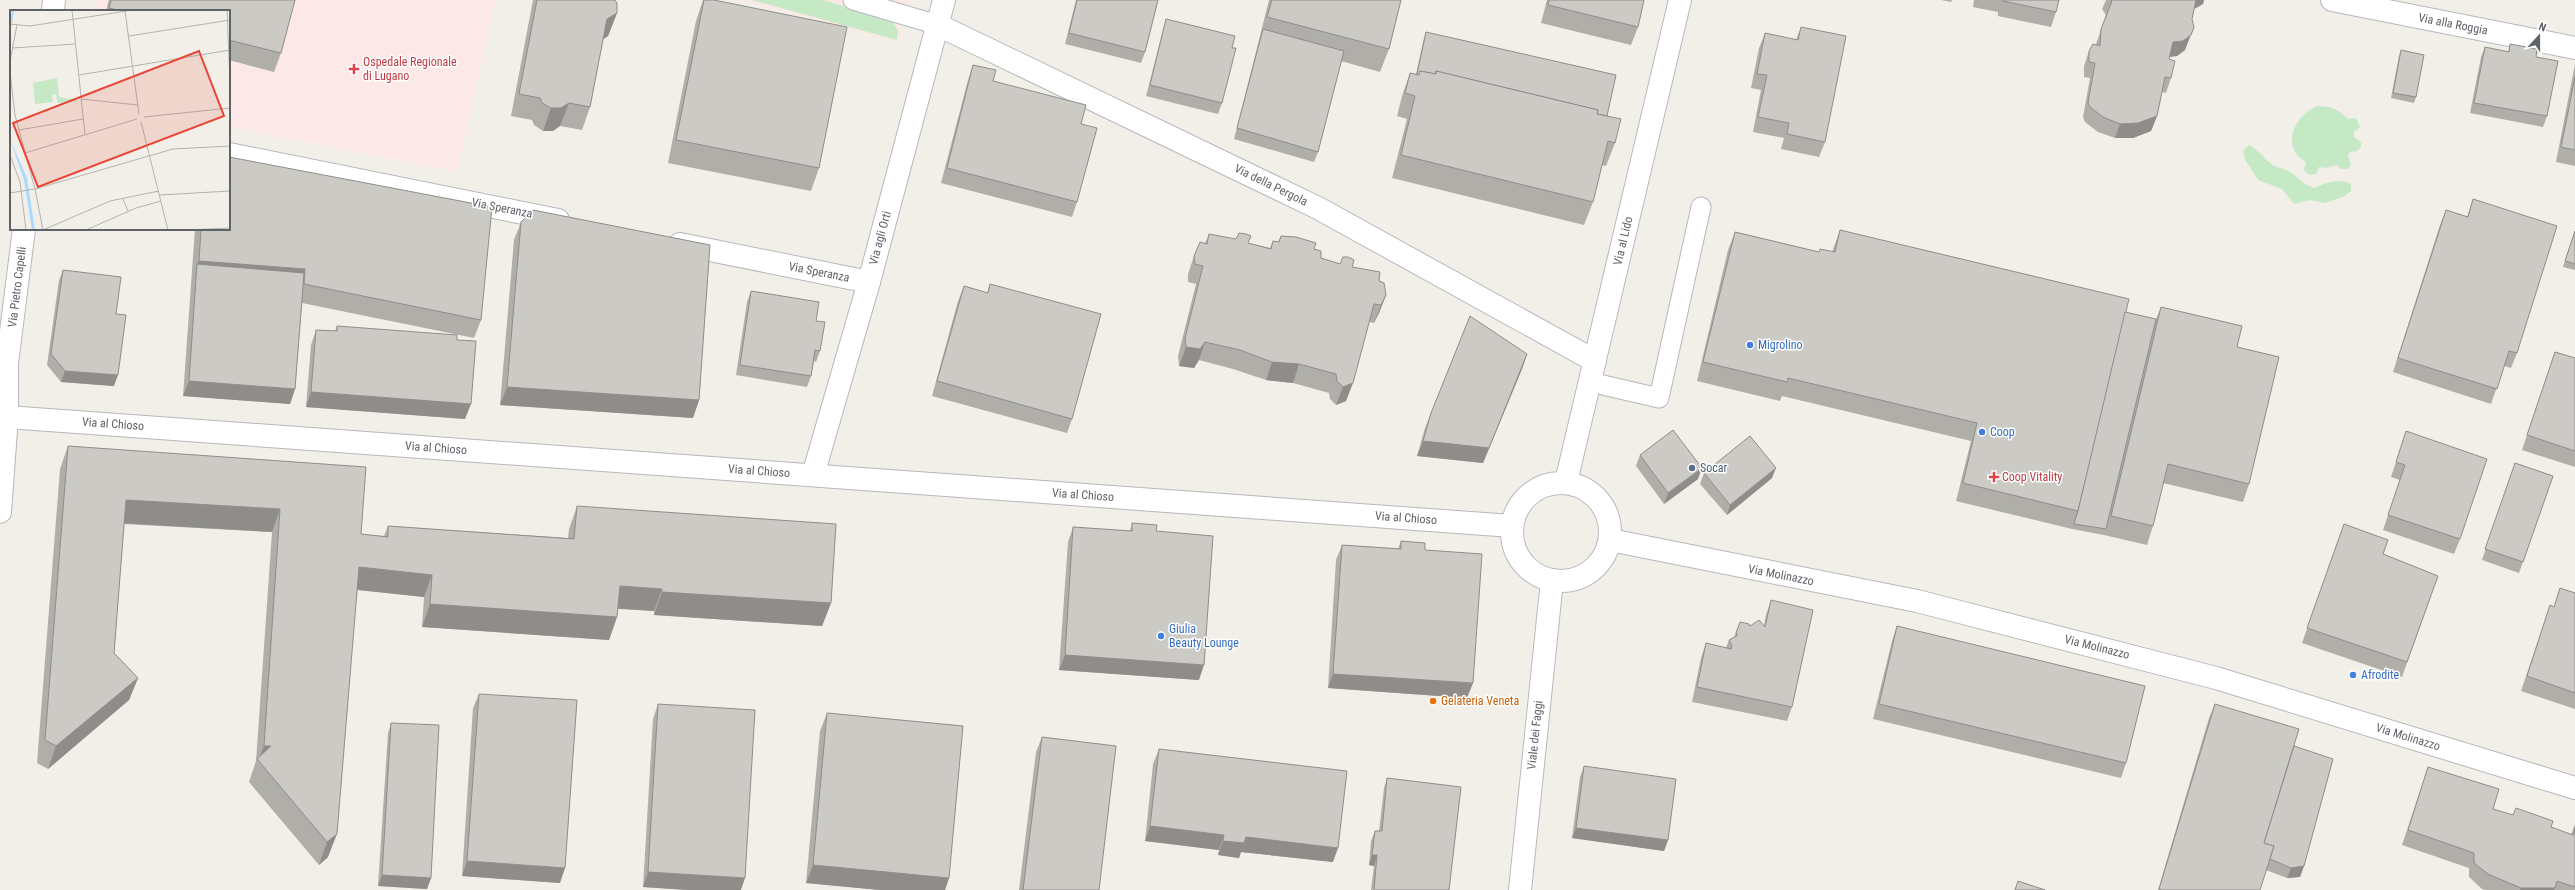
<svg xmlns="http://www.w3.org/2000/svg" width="2575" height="890" viewBox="0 0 2575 890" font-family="'Roboto Condensed',sans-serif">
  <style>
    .medical { fill: #fce8e6 }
    .green { fill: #c5e8c5 }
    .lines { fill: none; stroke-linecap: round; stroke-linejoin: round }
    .lane-casing { stroke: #b5b8bc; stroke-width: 21 }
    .street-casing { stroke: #b5b8bc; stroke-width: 24 }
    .secondary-casing { stroke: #b6babf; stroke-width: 24 }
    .lane { stroke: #fff; stroke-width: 19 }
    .street { stroke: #fff; stroke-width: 22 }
    .secondary { stroke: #fff; stroke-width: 22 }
    .wall { fill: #afaea9 }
    .shaded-wall { fill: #8f8d8a }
    .building { fill: #cccac5; stroke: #8f8d8a }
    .health-dot { fill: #e0444e; stroke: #fff; stroke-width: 1.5 }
    .shop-dot { fill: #3f7fe0; stroke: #fff; stroke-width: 1.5 }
    .service-dot { fill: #5c6f8a; stroke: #fff; stroke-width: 1.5 }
    .food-dot { fill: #e8710a; stroke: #fff; stroke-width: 1.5 }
    .labels { text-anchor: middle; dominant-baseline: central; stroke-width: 3; stroke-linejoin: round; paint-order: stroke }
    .street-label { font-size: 12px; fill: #5f6368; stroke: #fff }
    .health-label { font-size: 12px; fill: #be3a42; stroke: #fff; text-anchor: start }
    .shop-label { font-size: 12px; fill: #366cbe; stroke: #fff; text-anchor: start }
    .service-label { font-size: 12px; fill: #4e5e75; stroke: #fff; text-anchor: start }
    .food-label { font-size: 12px; fill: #c56008; stroke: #fff; text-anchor: start }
    .inset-river { fill: none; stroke: #aadaff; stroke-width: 2 }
    .inset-road { fill: none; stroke: #b3b3b1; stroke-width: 1 }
    .view { fill: #ea4335; fill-opacity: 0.15; stroke: #ea4335; stroke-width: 2 }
    .inset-edge { fill: none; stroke: #5f6368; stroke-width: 2 }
  </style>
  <rect width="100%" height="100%" fill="#f1efe8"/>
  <g class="medical">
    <polygon points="95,0 495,0 457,172 229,127 229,11 93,11"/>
    <polygon points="742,0 910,0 899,42"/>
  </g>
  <g class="green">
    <polygon points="752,0 823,0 891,20 898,30 897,40"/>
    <path d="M2317,106C2331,106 2338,109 2348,119L2356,118L2360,127L2354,132V137L2361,142V147L2357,151L2350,152L2348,156L2351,164L2348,169H2341L2337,165L2326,168L2319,167L2316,174L2309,175L2304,170L2306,162C2280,147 2294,116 2317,106Z"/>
    <path d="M2249,145C2259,150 2262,156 2270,163C2276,168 2283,168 2290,172C2301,179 2301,184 2315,188C2327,182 2339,178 2351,184V191L2343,197L2325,203L2309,200L2294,204L2282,189L2258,180L2246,161L2243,151Z"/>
  </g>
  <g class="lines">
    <defs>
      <g id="lane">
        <polyline points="853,0 938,25"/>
        <polyline points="1590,382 1659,398 1701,207"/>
      </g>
      <g id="street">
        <polyline points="2332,0 2575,48"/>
        <polyline points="53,11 54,0"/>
        <polyline points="938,25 1318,208 1595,361"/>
        <polyline points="229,154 558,220"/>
        <polyline points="680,244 869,282"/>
        <polyline points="7,417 1512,526"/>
        <polyline points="813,475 869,282 944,0"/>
        <polyline points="0,512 7,417 7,363 24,229"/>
        <polyline points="1610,540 1917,601 2216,678 2575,788"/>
      </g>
      <g id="secondary">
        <polyline points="1566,482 1680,0"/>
        <circle cx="1561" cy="532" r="49"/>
        <polyline points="1520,890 1552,580"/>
      </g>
    </defs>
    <use href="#lane" class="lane-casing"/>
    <use href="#street" class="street-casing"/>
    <use href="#secondary" class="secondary-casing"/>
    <use href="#lane" class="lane"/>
    <use href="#street" class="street"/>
    <use href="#secondary" class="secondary"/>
  </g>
  <g class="wall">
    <polygon points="109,0 295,0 281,53 274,72 229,60 229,11 106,11"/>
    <polygon points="533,0 615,0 617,13 608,36 603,39 590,107 582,130 560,126 553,131 543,131 534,125 532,120 511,116"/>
    <polygon points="703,0 714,0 819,168 811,191 668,163 696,21"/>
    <polygon points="1076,0 1158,0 1145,52 1141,63 1065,44"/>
    <polygon points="1269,0 1401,0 1389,49 1380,72 1341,61 1318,152 1314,162 1234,139"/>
    <polygon points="1547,0 1644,0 1638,27 1631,45 1541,23"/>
    <polygon points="1941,0 1952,0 1951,2"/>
    <polygon points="1974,0 2059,0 2056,12 2051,27 1998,16 1998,12 1973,7"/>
    <polygon points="2106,0 2204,0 2203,4 2194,9 2185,50 2177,56 2169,57 2171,78 2166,93 2162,92 2157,116 2151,131 2133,138 2115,138 2098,132 2085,122 2083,117 2090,78 2084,77 2084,66 2089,51 2096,44 2106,15 2102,9"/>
    <polygon points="1166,19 1232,48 1222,103 1218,114 1146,96 1163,30"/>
    <polygon points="1801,27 1825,142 1819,157 1781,149 1784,138 1753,132 1761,90 1751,88 1759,48 1765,33 1796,40"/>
    <polygon points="1426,32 1607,116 1615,143 1606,166 1602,165 1593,202 1584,225 1392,178 1407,119 1397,116 1402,96 1410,73 1416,74 1424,38"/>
    <polygon points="2510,44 2547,116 2543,127 2470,113 2481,57 2485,47 2508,52"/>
    <polygon points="2401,50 2416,97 2414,103 2391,98 2399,56"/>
    <polygon points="2575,64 2575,166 2556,162"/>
    <polygon points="973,65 993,81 1081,124 1077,202 1072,217 941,183 968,80"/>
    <polygon points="2473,199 2517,353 2511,368 2504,366 2491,404 2393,372 2440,225 2446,210 2467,217"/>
    <polygon points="521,222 699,400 693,418 500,405 514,240"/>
    <polygon points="195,229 229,229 481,320 474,338 302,303 295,389 290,404 183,396"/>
    <polygon points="1840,230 2125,312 2156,319 2161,307 2237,347 2249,484 2243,502 2163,483 2153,526 2147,545 2104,535 2072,529 1956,501 1971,441 1782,396 1780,401 1697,381 1728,250 1735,232 1819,252 1832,252"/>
    <polygon points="2575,230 2575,270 2563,267"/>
    <polygon points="1209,234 1270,248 1273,241 1278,242 1281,236 1314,249 1321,258 1352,267 1379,281 1386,295 1379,313 1374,323 1369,322 1346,401 1336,405 1330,399 1329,393 1293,383 1266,380 1233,369 1199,360 1194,368 1179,366 1178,356 1196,284 1188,282 1188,274 1194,256 1205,243"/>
    <polygon points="63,270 116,314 114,386 61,382 47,365 59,280"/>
    <polygon points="990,284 1072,419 1067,433 932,396 958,301 964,286 987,293"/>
    <polygon points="751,291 816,321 820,351 816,362 814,361 811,376 807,387 736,375 747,302"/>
    <polygon points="337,326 457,340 465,419 306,407 311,345 316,330 335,331"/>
    <polygon points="2555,352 2575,358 2575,467 2522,450"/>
    <polygon points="1527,354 1522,369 1483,463 1417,456 1425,428 1431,413"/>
    <polygon points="2406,431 2460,539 2454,554 2383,530 2400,480 2391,477"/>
    <polygon points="68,446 361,534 384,536 388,526 568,538 569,529 577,506 831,603 822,626 654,615 654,611 618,609 617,617 609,640 422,627 424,597 357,590 328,857 319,865 249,782 256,761 272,532 124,524 114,653 138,678 129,700 48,769 37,763 60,469"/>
    <polygon points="1640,455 1698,479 1664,504 1636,466"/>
    <polygon points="2515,463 2553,476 2519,573 2482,560"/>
    <polygon points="1704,473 1772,478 1727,515 1700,484"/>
    <polygon points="1132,523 1156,531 1199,680 1059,670 1068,542 1073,527 1130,531"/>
    <polygon points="2344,524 2383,554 2438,576 2402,677 2302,643"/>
    <polygon points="1401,541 1425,550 1467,698 1328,688 1336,560 1342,545 1398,549"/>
    <polygon points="2560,588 2575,593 2575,709 2521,691 2550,605 2554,607"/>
    <polygon points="1771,600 1792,707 1787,721 1692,702 1701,658 1706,643 1726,648 1729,640 1734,637 1740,622 1750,626 1764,626 1766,615"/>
    <polygon points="1897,626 2126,763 2121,778 1873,719 1892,641"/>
    <polygon points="479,694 560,883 462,876 473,708"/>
    <polygon points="658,704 741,890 688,890 643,887 653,719"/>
    <polygon points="2215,704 2294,746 2304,866 2300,877 2287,878 2266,870 2260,890 2158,890 2209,718"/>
    <polygon points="827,713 949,878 945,890 880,890 806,883 820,731"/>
    <polygon points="391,723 431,878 427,889 378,886 388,733"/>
    <polygon points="1042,737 1099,890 1019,890 1036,752"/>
    <polygon points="1159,749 1333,862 1241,852 1239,858 1218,855 1219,850 1145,841 1153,764"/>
    <polygon points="1584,766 1668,840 1664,851 1572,838 1580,777"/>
    <polygon points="2428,767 2493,809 2551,827 2571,835 2575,824 2575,890 2485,890 2482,889 2469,877 2469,868 2402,845"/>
    <polygon points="1387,778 1449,890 1371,890 1374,866 1369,865 1371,841 1375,831 1379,831 1384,788"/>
  </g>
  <g class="shaded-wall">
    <polygon points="2195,0 2204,0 2203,4 2192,10"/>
    <polygon points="617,13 608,36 599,42 607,19"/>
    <polygon points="2194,27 2185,50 2177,56 2167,57 2173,42"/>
    <polygon points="569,103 560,126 553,131 543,131 551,108"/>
    <polygon points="2157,116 2151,131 2133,138 2115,138 2120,124"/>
    <polygon points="199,261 305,269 299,287 197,264"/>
    <polygon points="1386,295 1379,313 1374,323 1381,305"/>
    <polygon points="1205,342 1199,360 1194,368 1179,366 1186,347"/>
    <polygon points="1527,354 1522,369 1483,463 1417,456 1423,441"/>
    <polygon points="1272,362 1299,364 1293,383 1266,380"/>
    <polygon points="65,371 118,375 114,386 61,382"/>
    <polygon points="189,381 295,389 290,404 183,396"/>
    <polygon points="1353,383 1346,401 1336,405 1343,387"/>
    <polygon points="507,387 699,400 693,418 500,405"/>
    <polygon points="311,392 471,404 465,419 306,407"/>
    <polygon points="1702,468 1698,479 1664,504 1668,493"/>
    <polygon points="1776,468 1772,478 1727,515 1730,505"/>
    <polygon points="126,500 280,509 272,532 118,523"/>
    <polygon points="359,567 432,575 424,597 350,589"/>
    <polygon points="620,586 662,589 654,611 611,608"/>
    <polygon points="662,592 831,603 822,626 654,615"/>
    <polygon points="430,604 617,617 609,640 422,627"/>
    <polygon points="1065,655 1204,665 1199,680 1059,670"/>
    <polygon points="1333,674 1473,683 1467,698 1328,688"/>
    <polygon points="138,678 129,700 48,769 56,746"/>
    <polygon points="264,746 271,746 258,761"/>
    <polygon points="1150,826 1224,835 1219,850 1145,841"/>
    <polygon points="1576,828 1668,840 1664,851 1572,838"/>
    <polygon points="337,834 328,857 319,865 327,842"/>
    <polygon points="1246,837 1338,848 1333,862 1241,852 1239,858 1218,855 1223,841"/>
    <polygon points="1372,855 1377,855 1374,866 1369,865"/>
    <polygon points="467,861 565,868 560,883 462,876"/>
    <polygon points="813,865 949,878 945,890 880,890 806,883"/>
    <polygon points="2304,866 2300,877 2287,878 2291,868"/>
    <polygon points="648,872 745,878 741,890 688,890 643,887"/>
    <polygon points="382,875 431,878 427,889 378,886"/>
    <polygon points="2521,888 2555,888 2554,890 2520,890"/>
  </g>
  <g class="building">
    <polygon points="111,0 295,0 281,53 229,40 229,11 122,11 109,8"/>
    <polygon points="537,0 615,0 617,3 617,13 607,19 590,107 569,103 561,108 551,108 542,103 540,98 519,94"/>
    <polygon points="704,0 714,0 847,27 819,168 676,140"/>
    <polygon points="1077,0 1158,0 1145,52 1069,33"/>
    <polygon points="1272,0 1401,0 1389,49 1267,17"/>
    <polygon points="1549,0 1644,0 1638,27 1548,5"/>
    <polygon points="2003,0 2059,0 2056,12 2003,1"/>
    <polygon points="2111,0 2196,0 2192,19 2194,27 2191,35 2183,41 2173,42 2169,59 2175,61 2171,78 2165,77 2157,116 2138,123 2120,124 2103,117 2090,107 2088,103 2095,63 2089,62 2089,51 2093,44 2100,46 2101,29 2112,1"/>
    <polygon points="1166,19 1235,36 1232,48 1236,48 1222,103 1150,85"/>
    <polygon points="1801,27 1846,36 1825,142 1787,134 1789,123 1758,117 1767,75 1757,74 1765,33 1798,40"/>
    <polygon points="1263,29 1344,51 1318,152 1237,128"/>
    <polygon points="1426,32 1616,75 1607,116 1597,114 1598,110 1436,71 1435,74 1420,71 1419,75 1417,74"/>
    <polygon points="2510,44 2537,49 2536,57 2558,61 2547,116 2474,103 2485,47 2509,52"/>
    <polygon points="2401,50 2424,55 2416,97 2393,93"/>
    <polygon points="973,65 996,70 993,81 1086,105 1081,124 1097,128 1077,202 947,168"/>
    <polygon points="1420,71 1436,74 1436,71 1598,110 1597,114 1621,119 1615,143 1608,141 1593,202 1401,155 1415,96 1405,93 1410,73 1419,75"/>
    <polygon points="2575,77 2575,150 2561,147"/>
    <polygon points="229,157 492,207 481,320 304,284 305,269 199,261 201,229 229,229"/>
    <polygon points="2473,199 2557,226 2517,353 2509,351 2497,389 2398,358 2446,210 2468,217"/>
    <polygon points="533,210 710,245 699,400 507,387 521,222"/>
    <polygon points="1840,230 2129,299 2078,511 1963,483 1977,423 1788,378 1787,382 1703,362 1735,232 1819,252 1820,249 1835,252"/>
    <polygon points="2575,231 2575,264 2565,261"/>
    <polygon points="1239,233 1246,234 1251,236 1248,243 1271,249 1273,241 1279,242 1281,236 1296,237 1316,243 1314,249 1321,251 1321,258 1340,264 1343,257 1348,257 1354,260 1352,267 1380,272 1379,281 1384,283 1386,295 1381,305 1374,304 1353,383 1343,387 1337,381 1336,374 1299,364 1272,362 1240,350 1205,342 1200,349 1186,347 1185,338 1203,266 1195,264 1194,256 1200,242 1207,244 1209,234 1236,239"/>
    <polygon points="197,264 304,273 295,389 189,381"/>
    <polygon points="63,270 121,277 116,314 126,315 118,375 65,371 51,354"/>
    <polygon points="990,284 1101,314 1072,419 937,381 964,286 988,293"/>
    <polygon points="751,291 819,302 816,321 825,322 820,351 815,350 811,376 740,365"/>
    <polygon points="2161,307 2242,326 2237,347 2279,357 2249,484 2168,464 2153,526 2111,516"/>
    <polygon points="2125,312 2156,319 2106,529 2074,524 2078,511"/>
    <polygon points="1470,316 1527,354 1489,448 1423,441 1431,413"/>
    <polygon points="337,326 457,335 457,340 476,341 471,404 311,392 316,330 337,331"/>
    <polygon points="2555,352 2575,358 2575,451 2527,435"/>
    <polygon points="1673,430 1702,468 1668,493 1640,455"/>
    <polygon points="2406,431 2487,459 2460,539 2388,515 2405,465 2396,462"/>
    <polygon points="1750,436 1776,468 1730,505 1704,473"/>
    <polygon points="68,446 366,467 361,534 388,537 388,526 574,539 577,506 836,524 831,603 662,592 662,589 620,586 617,617 430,604 432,575 359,567 337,834 327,842 257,759 271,746 264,746 280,509 126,500 114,653 138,678 56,746 45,740"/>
    <polygon points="2515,463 2553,476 2523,562 2485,549"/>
    <polygon points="1132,523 1157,525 1156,531 1213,536 1204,665 1065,655 1073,527 1132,531"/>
    <polygon points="2344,524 2388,540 2383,554 2438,576 2407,662 2307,628"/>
    <polygon points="1401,541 1425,543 1425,550 1482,554 1473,683 1333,674 1342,545 1401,549"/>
    <polygon points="2560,588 2575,593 2575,693 2527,676 2550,605 2554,607"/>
    <polygon points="1771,600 1813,610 1792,707 1697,687 1706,643 1731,649 1732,646 1729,640 1738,635 1736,633 1740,622 1749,624 1750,626 1759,620 1765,627"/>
    <polygon points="1897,626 2145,686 2126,763 1879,704"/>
    <polygon points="479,694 577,700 565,868 467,861"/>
    <polygon points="658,704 755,710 745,878 648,872"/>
    <polygon points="2215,704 2299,729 2264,843 2274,846 2260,890 2161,890 2159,889"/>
    <polygon points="827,713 963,726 949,878 813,865"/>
    <polygon points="391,723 439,725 431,878 382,875"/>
    <polygon points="1042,737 1116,746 1099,890 1023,890"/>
    <polygon points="2294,746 2333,759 2304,866 2291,868 2270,859 2274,846 2264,843"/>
    <polygon points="1159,749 1347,771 1338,848 1246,837 1244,843 1223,841 1224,835 1150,826"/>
    <polygon points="1584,766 1676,779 1668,840 1576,828"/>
    <polygon points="2428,767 2499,789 2493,809 2513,815 2516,808 2553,821 2551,827 2573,835 2575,827 2575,887 2557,881 2555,888 2521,888 2488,874 2474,863 2474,853 2408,830"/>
    <polygon points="1387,778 1461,787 1449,890 1374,890 1377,855 1372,855 1375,831 1382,831"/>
    <polygon points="2018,881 2045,890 2015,890"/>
  </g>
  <g class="health-dot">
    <path d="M352 63h4v4h4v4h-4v4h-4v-4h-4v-4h4z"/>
    <path d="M1992 471h4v4h4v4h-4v4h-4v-4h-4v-4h4z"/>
  </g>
  <g class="shop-dot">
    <circle cx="1750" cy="345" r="4"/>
    <circle cx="1982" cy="432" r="4"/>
    <circle cx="1161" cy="636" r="4"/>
    <circle cx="2353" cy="675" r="4"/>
  </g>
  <circle class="service-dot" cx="1692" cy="468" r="4"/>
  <circle class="food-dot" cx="1433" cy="701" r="4"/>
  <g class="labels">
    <g class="street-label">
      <text transform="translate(2453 24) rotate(11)">Via alla Roggia</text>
      <text transform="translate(1271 185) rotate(26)">Via della Pergola</text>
      <text transform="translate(502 208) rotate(11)">Via Speranza</text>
      <text transform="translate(880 238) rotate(-75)">Via agli Orti</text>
      <text transform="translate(1623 241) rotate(-77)">Via al Lido</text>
      <text transform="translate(819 272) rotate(11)">Via Speranza</text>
      <text transform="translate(17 287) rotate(-83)">Via Pietro Capelli</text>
      <text transform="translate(113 424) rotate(4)">Via al Chioso</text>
      <text transform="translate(436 448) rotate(4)">Via al Chioso</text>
      <text transform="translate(759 471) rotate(4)">Via al Chioso</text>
      <text transform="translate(1083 495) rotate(4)">Via al Chioso</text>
      <text transform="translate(1406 518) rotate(4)">Via al Chioso</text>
      <text transform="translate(1781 575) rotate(11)">Via Molinazzo</text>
      <text transform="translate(2097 647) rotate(14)">Via Molinazzo</text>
      <text transform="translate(1535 735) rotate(-84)">Viale dei Faggi</text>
      <text transform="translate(2408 737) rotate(17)">Via Molinazzo</text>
    </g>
    <g class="health-label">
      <text x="363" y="62">Ospedale Regionale<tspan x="363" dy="14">di Lugano</tspan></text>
      <text x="2002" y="477">Coop Vitality</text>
    </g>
    <g class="shop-label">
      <text x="1758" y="345">Migrolino</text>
      <text x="1990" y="432">Coop</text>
      <text x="1169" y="629">Giulia<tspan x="1169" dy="14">Beauty Lounge</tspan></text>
      <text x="2361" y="675">Afrodite</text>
    </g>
    <g class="service-label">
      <text x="1700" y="468">Socar</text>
    </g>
    <g class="food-label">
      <text x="1441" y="701">Gelateria Veneta</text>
    </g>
  </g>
  <g transform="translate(10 10)">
    <rect width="220" height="220" fill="#f1efe8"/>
    <path d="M47,68L49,87L69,91L48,93L46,84H42L43,92L25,94L23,73Z" fill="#c5e8c5"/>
    <path d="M0,129L17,168L25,220H22L14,170Z" fill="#aadaff"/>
    <path class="inset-river" d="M0,19L3,0"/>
    <path class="inset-road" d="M62,0L75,125M217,0L220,72M115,1L129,104M0,14L20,16L123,0M119,26L220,10M2,38L66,34M0,51L7,15M0,62L5,105L25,179L163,139L220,136M69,65L220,40M71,89L128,95M134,107L220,98M131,112L158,220M9,120L73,109M15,143L127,109M0,145L10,172L16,220M0,183L25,179L33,220M150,185L220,181M113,189L118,201M33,220L100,191L149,181M76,220L126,198L151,191M176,220L220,218"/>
    <path class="view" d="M189,41L214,106L28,177L3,113Z"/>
    <rect width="220" height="220" class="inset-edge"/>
  </g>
  <g transform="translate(2539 36) rotate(21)" stroke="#ffffff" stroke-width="3" paint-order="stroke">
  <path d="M0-3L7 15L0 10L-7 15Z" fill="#5f6368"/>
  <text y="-6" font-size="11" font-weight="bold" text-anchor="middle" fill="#5f6368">N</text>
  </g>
</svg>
